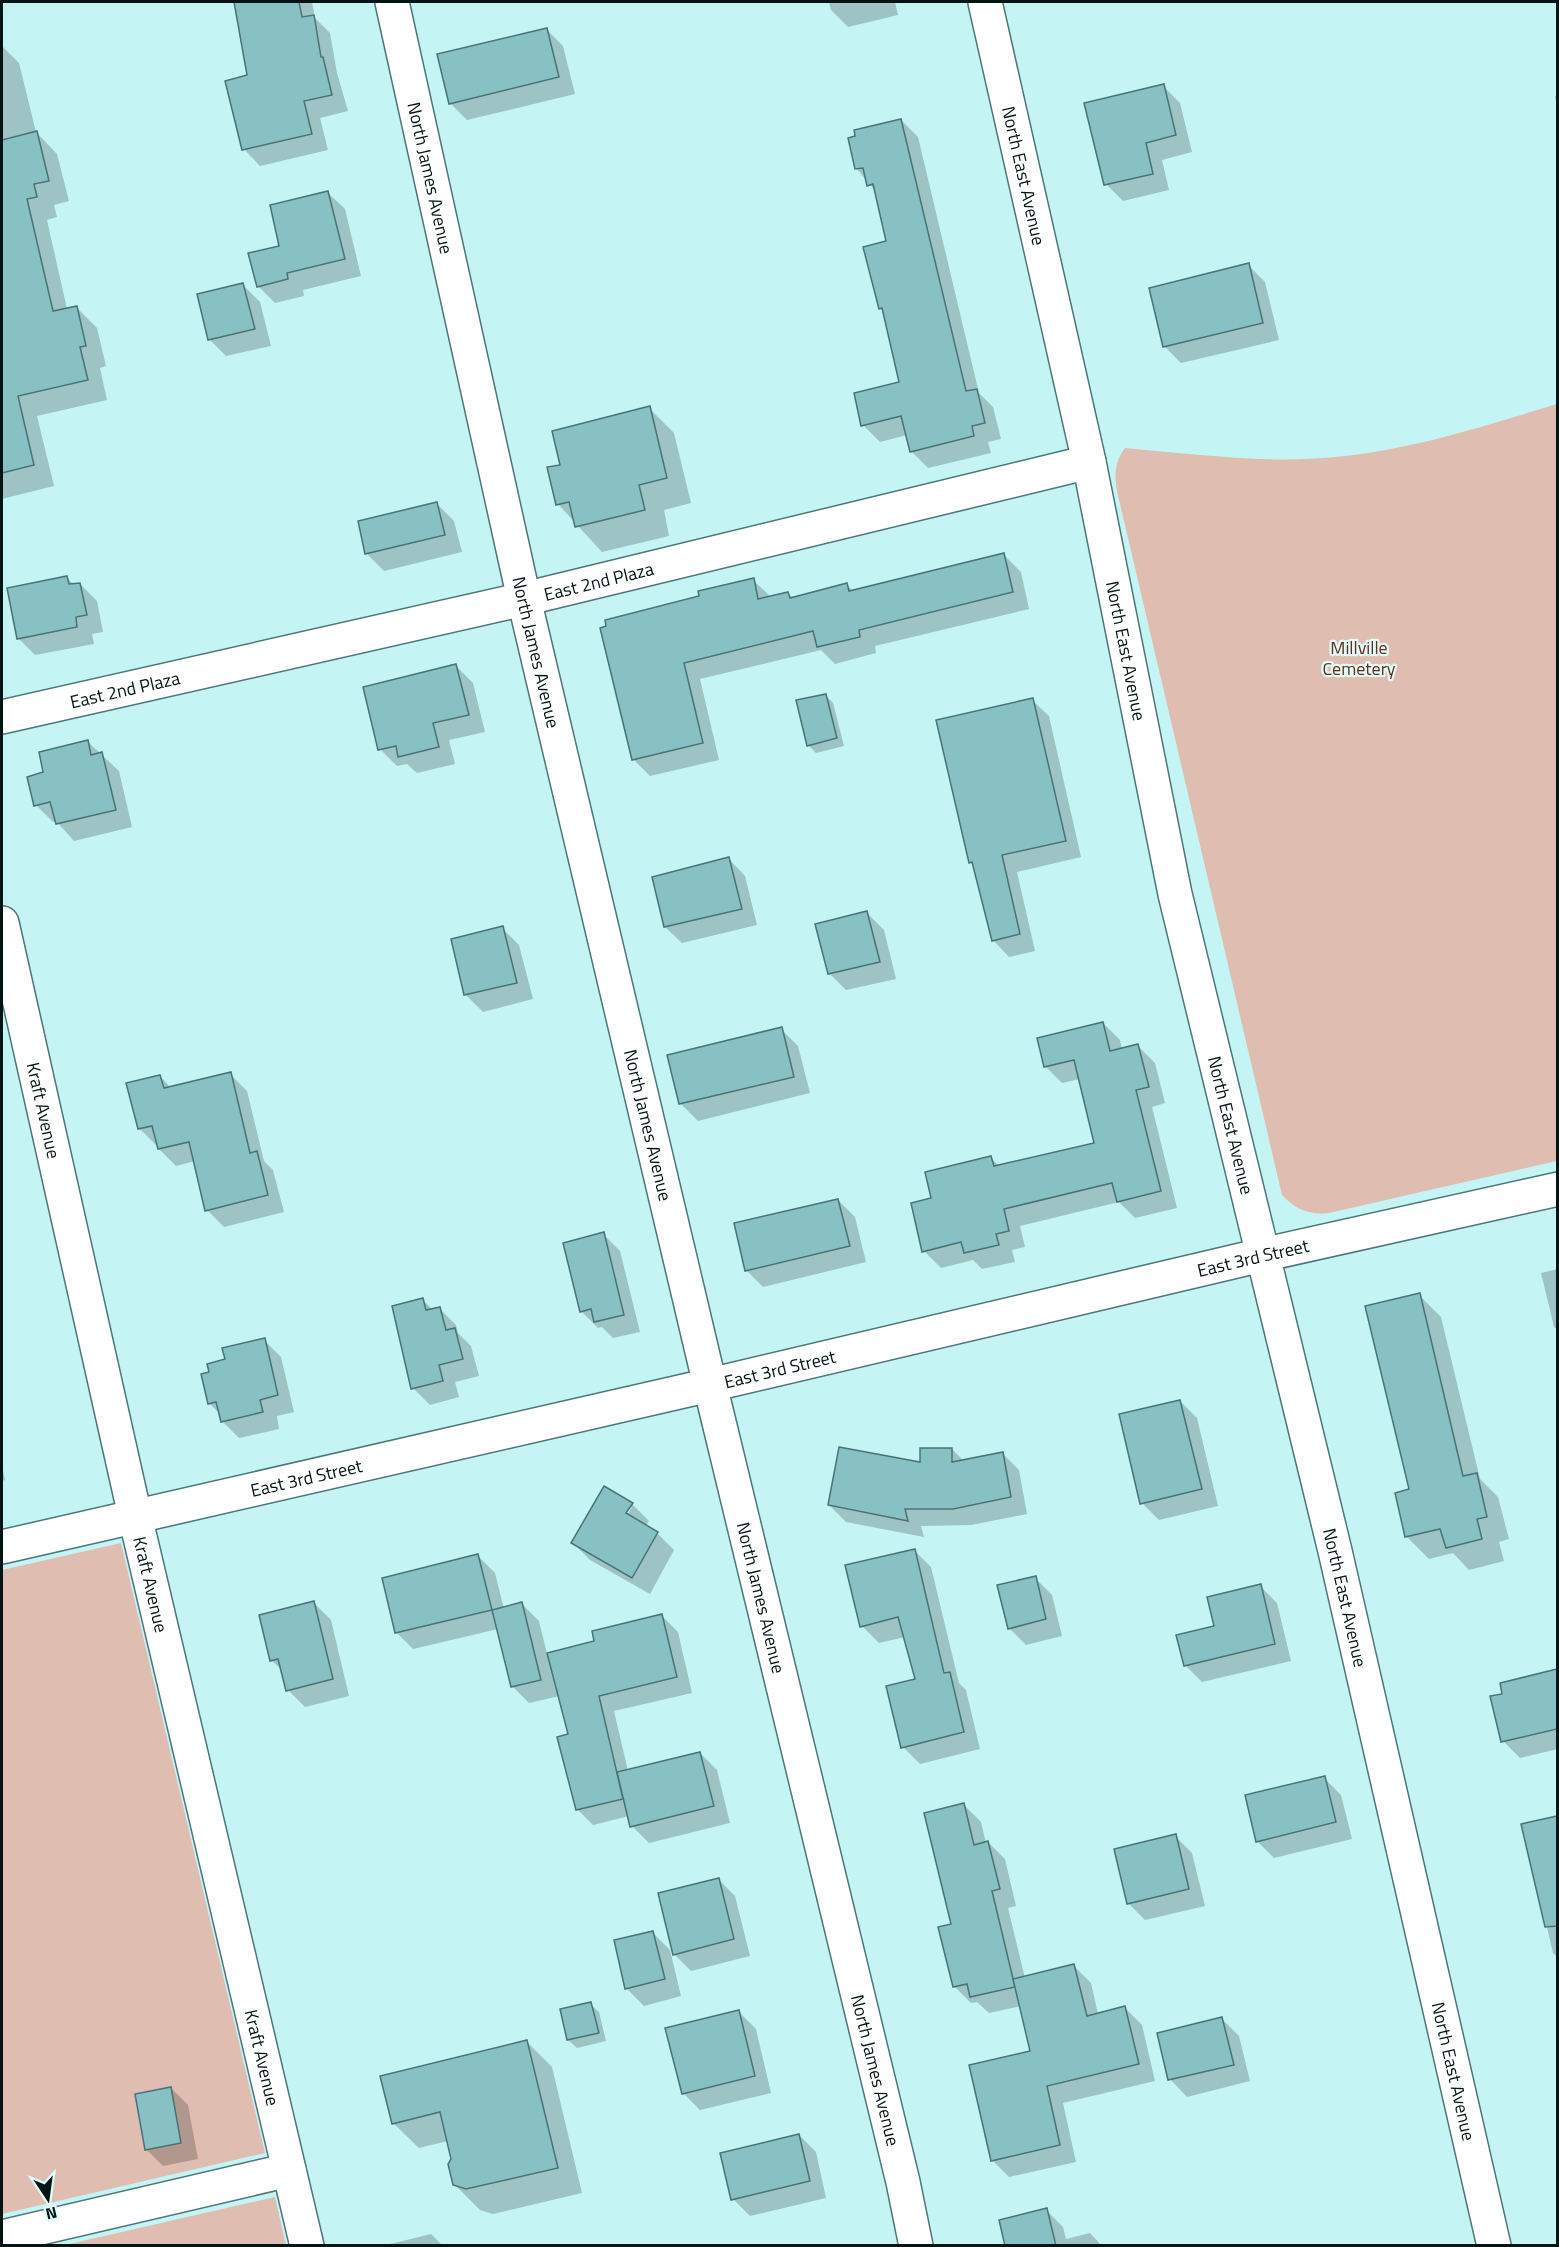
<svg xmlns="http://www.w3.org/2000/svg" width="1559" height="2247" viewBox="0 0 1559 2247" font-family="'Titillium Web',sans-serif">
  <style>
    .green { fill: #dfbdb0 }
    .shadow { fill: #0003; fill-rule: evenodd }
    .building { fill: #87c1c3; stroke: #497476; stroke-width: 1.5 }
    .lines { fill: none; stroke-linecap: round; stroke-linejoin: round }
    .minor-casing { stroke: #4b7778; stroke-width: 36 }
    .minor { stroke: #fff; stroke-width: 33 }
    .labels { text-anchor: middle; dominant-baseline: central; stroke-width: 4.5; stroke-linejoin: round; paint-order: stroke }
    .street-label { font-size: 18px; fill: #031415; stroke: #e1fdfd }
    .park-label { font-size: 18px; fill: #662d15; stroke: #e1fdfd }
  </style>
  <rect width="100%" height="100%" fill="#c5f4f5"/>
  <g class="green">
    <path d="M1557,404V1161L1329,1213C1309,1215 1296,1210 1282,1195L1117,491C1114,474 1115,462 1125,448C1193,454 1268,464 1335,457C1411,450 1485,426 1557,404Z"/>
    <polygon points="121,1543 265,2153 2,2214 2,1570"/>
    <polygon points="275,2197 286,2245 65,2245"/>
  </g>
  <g class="shadow">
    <polygon points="236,2 312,2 315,18 330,33 337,73 348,111 320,118 328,150 260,166 244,149 249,76"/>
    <polygon points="829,2 895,2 898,15 848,27 831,10"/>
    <polygon points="546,29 563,46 575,94 467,120 450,103"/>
    <polygon points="2,46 19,63 36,132 57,154 69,201 54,205 57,217 47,220 67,309 76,307 97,328 106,366 100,368 107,400 37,416 54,486 2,499"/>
    <polygon points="1163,86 1180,103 1192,152 1162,160 1169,190 1123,201 1106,184"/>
    <polygon points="1558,95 1558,109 1555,96"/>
    <polygon points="901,120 918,137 979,393 993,407 1001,439 988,442 991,453 928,468 911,451 907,435 880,442 863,425 901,383 885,313 880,308 888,242 877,193 857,169"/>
    <polygon points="327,192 345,209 361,276 303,290 304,296 275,303 258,286 281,247"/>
    <polygon points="1248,265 1265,282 1279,340 1181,363 1164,346"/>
    <polygon points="243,285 260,302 271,346 226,356 209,339"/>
    <polygon points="649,408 674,433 691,503 664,510 669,536 602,552 558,504 561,466"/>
    <polygon points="437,504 454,521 462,552 384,571 367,554 360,522"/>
    <polygon points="1004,555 1021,572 1029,609 875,646 876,653 835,664 821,650 700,679 719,760 650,776 633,759 701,597 753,580 771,597 788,593 793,598 847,585 853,591"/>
    <polygon points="67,578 74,585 80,584 97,601 103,632 92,634 94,644 35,655 18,638"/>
    <polygon points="456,666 473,683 485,732 449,740 455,764 417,773 407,764 397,766 380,749"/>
    <polygon points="825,695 833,703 844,746 816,753 808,745"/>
    <polygon points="1032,700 1049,716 1081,857 1017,872 1035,951 1009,957 993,940 974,866 970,862"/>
    <polygon points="88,742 119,771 132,827 74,841 56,821 53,822 36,805 45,773"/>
    <polygon points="729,859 745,876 757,925 682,943 665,927"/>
    <polygon points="867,913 884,930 896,979 846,990 829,973"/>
    <polygon points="502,928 519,945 533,999 483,1012 466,995"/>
    <polygon points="1103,1023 1120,1040 1122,1049 1138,1046 1155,1063 1165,1103 1152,1107 1177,1208 1135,1218 1119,1202 1020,1226 1025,1247 1012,1250 1015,1262 982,1269 973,1260 941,1268 924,1251 933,1199 991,1158 1000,1167 1096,1144 1080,1079 1062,1083 1045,1066"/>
    <polygon points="781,1029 798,1046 810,1093 698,1121 681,1104 669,1056"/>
    <polygon points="230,1074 247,1091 264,1161 273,1170 284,1212 224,1227 207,1210 195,1161 176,1166 159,1149 158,1145 156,1145 139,1128 160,1076 171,1088"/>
    <polygon points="838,1200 855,1217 866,1262 763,1287 746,1270"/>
    <polygon points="603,1234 620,1251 640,1332 613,1338 602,1327 598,1328 581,1311"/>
    <polygon points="1558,1269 1558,1330 1554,1327 1541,1273"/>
    <polygon points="1419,1295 1441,1317 1480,1479 1498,1497 1509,1539 1499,1542 1504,1561 1469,1570 1453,1553 1429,1559 1407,1537 1397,1494 1411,1490"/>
    <polygon points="423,1300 433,1310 439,1308 456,1325 458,1333 471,1346 479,1376 455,1382 459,1397 430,1405 413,1388"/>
    <polygon points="264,1340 281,1357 294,1412 277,1416 279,1429 239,1438 222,1421 220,1414 209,1403 211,1374 227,1361"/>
    <polygon points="1180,1401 1197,1418 1218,1506 1159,1520 1142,1503"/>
    <polygon points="952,1449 964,1461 1002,1453 1019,1470 1027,1514 971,1525 921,1526 924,1537 846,1522 829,1505"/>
    <polygon points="2,1466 5,1480 2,1481"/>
    <path d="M632,1504L649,1521L646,1526L657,1533L674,1550L650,1594L590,1560L573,1543ZM629,1507H632L624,1521L621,1519Z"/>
    <polygon points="914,1550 931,1567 959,1683 966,1690 980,1749 920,1764 903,1747 917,1680 905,1637 879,1643 862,1626"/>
    <polygon points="478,1556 495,1573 504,1609 522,1604 539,1621 547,1654 596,1642 662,1616 678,1632 692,1693 614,1711 628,1771 700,1753 717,1770 730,1823 649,1843 632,1826 629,1816 593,1825 577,1809 570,1736 560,1696 529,1703 512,1686 498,1629 413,1649 396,1632"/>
    <polygon points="1035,1578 1052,1595 1062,1636 1026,1645 1009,1628"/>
    <polygon points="1260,1586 1277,1603 1291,1661 1202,1682 1185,1665 1216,1628"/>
    <polygon points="314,1603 331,1620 349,1696 305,1707 288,1690 283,1671 271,1660"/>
    <polygon points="1558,1671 1558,1749 1520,1758 1503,1741 1504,1695 1501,1684"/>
    <polygon points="1324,1778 1341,1795 1352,1839 1274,1858 1257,1841"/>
    <polygon points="964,1805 981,1822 986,1843 988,1842 1005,1859 1016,1906 1008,1908 1025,1978 1074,1966 1091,1983 1098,2014 1125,2008 1142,2025 1155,2081 1063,2103 1076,2162 1009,2177 992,2160 1032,2052 1021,2006 989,2013 977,2002 971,2003 954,1986 953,1925"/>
    <polygon points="1558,1817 1558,1957 1553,1953 1523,1825"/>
    <polygon points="1175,1836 1192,1853 1205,1906 1145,1920 1128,1903"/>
    <polygon points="718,1879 735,1896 750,1956 691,1971 674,1954"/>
    <polygon points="653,1933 670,1950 681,1996 644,2006 627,1989"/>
    <polygon points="590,2004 599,2012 606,2041 577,2048 568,2040 562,2010"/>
    <polygon points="739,2012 756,2029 771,2093 700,2110 683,2093"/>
    <polygon points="1222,2019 1239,2036 1250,2081 1187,2097 1170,2079"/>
    <polygon points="527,2042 552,2067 582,2193 493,2214 480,2210 454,2184 452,2159 448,2141 419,2148 393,2123"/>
    <polygon points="171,2088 188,2105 198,2159 163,2166 146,2149"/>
    <polygon points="799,2135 816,2152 826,2198 750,2216 733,2199"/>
    <polygon points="1046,2210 1063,2227 1066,2239 1090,2233 1102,2246 1007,2246"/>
    <polygon points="431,2234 443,2246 382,2246"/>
  </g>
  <g class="building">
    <polygon points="234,2 299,2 302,17 314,15 321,57 323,57 332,95 304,101 312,134 242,150 225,81 247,75"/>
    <polygon points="547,28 559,77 449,104 437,54"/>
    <polygon points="1164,84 1176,135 1146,143 1153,174 1104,185 1084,103"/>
    <polygon points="901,119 966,391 977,389 985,423 972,426 974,436 910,452 901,416 861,426 854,393 899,382 882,308 879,309 863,247 886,241 873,184 867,186 863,168 855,169 848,138 855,136 854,130"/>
    <polygon points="37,131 49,181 34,184 37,197 27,199 53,311 77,306 86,346 80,347 88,380 18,396 34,465 2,473 2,140"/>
    <polygon points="328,191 345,259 287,273 288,279 257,287 248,253 279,246 270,205"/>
    <polygon points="1249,263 1263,323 1163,347 1149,288"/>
    <polygon points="243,283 255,329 208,340 197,294"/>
    <polygon points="650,406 667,478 639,485 645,510 575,527 569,502 556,505 547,467 560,465 552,431"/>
    <polygon points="437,502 445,535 365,554 358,521"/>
    <polygon points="1004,553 1013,592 859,630 860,637 817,647 813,631 684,663 703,743 632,760 600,628 606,626 605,620 699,596 698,591 754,578 758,599 788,592 790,598 847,583 849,591"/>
    <polygon points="67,576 69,584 80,583 87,615 76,617 77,627 17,639 7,588"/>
    <polygon points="456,664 469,715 433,723 439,747 398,757 396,746 378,750 363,687"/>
    <polygon points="826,694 837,738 807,746 796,700"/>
    <polygon points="1033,698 1066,841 1002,855 1020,934 992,941 972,862 969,863 936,720"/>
    <polygon points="88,740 91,755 102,752 116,810 56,824 50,802 34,806 27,777 43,772 39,752"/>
    <polygon points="729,857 742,909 664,927 652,877"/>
    <polygon points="867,911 880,962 828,974 815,924"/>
    <polygon points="503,926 517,983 464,995 451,939"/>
    <polygon points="1103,1022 1110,1051 1138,1044 1149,1087 1136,1090 1161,1191 1117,1202 1112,1183 1004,1209 1009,1231 996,1234 999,1245 964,1253 961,1242 922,1252 911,1203 931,1198 925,1172 991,1156 994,1166 1094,1143 1074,1060 1044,1067 1037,1038"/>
    <polygon points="782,1027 794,1077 679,1104 667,1055"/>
    <polygon points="231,1072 250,1153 257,1151 268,1195 205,1211 189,1142 158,1149 152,1126 138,1129 126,1083 160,1075 164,1088"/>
    <polygon points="838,1199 850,1246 745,1271 734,1223"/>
    <polygon points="604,1232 624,1315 594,1322 591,1309 580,1312 563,1243"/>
    <polygon points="1420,1293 1463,1476 1477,1473 1487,1517 1477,1519 1482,1539 1446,1548 1440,1529 1405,1537 1395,1493 1409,1489 1365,1306"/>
    <polygon points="423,1298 426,1310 440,1307 446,1330 455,1328 463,1359 439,1365 443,1381 411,1389 392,1306"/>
    <polygon points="265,1338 278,1395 260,1400 263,1412 221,1422 216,1402 208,1404 201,1374 209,1372 207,1364 225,1359 222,1348"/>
    <polygon points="1180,1400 1202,1489 1140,1504 1119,1414"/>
    <polygon points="839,1447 920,1462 920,1448 952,1448 952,1462 1003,1452 1011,1497 953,1509 905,1509 908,1521 828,1505"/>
    <polygon points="604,1486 633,1503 626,1513 658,1532 632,1578 571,1543"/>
    <polygon points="915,1549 944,1673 950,1672 964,1732 901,1748 886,1686 915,1679 898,1617 860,1627 845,1565"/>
    <polygon points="478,1554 492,1610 395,1633 382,1578"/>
    <polygon points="1036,1576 1046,1619 1008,1629 997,1585"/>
    <polygon points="1261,1584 1275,1644 1184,1666 1176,1635 1214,1626 1207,1597"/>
    <polygon points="314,1601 333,1679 286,1691 278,1659 270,1661 259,1615"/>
    <polygon points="522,1602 541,1680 511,1687 492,1610"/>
    <polygon points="662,1614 677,1677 599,1696 623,1799 576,1810 557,1737 568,1734 547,1653 594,1641 592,1631"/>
    <polygon points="1557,1669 1557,1729 1501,1742 1490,1696 1502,1694 1500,1683"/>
    <polygon points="700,1752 714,1806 630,1827 617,1772"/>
    <polygon points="1325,1776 1336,1822 1256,1842 1245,1795"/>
    <polygon points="964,1803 974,1845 988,1841 1000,1889 992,1891 1015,1987 970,1997 967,1984 953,1987 938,1927 951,1924 924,1813"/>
    <polygon points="1557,1816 1557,1926 1545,1927 1521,1824"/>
    <polygon points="1176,1834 1189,1889 1127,1904 1114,1849"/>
    <polygon points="719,1878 734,1939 673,1955 658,1893"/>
    <polygon points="653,1931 665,1979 625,1989 614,1940"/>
    <polygon points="1074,1964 1087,2016 1125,2006 1139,2064 1047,2086 1060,2145 991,2161 969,2065 1030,2051 1013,1979"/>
    <polygon points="591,2002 599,2033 567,2040 560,2009"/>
    <polygon points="739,2010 755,2076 682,2094 665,2028"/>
    <polygon points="1222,2017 1234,2065 1168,2080 1157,2033"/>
    <polygon points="527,2040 558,2168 466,2189 453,2185 448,2164 451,2159 440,2112 392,2124 380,2076"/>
    <polygon points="171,2087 181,2143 145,2150 135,2094"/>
    <polygon points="799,2134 810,2181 731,2200 720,2153"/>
    <polygon points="1047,2208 1056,2246 1005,2246 999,2220"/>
  </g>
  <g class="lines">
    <defs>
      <g id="minor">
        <path id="s1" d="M392,2L524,599L710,1385L903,2182L916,2246"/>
        <path id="s2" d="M985,2L1089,462L1175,894L1335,1551L1494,2246"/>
        <path id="s3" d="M2,717L524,599L1089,462"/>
        <path id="s4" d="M2,923L135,1516L307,2246"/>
        <path id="s5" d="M2,1547L710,1385L1262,1255L1558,1189"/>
        <polyline points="2,2237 289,2170"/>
      </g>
    </defs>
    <use href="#minor" class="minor-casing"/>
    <use href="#minor" class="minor"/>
  </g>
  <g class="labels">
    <g class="street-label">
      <text stroke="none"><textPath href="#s2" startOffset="178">North East Avenue</textPath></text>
      <text stroke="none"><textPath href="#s1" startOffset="180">North James Avenue</textPath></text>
      <text stroke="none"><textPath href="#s3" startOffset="612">East 2nd Plaza</textPath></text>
      <text stroke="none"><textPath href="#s2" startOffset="664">North East Avenue</textPath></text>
      <text stroke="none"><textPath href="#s1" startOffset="666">North James Avenue</textPath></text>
      <text stroke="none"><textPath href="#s3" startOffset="126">East 2nd Plaza</textPath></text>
      <text stroke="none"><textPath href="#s4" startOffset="192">Kraft Avenue</textPath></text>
      <text stroke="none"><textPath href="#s1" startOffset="1152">North James Avenue</textPath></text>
      <text stroke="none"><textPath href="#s2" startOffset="1150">North East Avenue</textPath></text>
      <text stroke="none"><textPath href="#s5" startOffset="1284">East 3rd Street</textPath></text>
      <text stroke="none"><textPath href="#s5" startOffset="798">East 3rd Street</textPath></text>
      <text stroke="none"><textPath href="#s5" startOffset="312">East 3rd Street</textPath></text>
      <text stroke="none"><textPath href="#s4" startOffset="678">Kraft Avenue</textPath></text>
      <text stroke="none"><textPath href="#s1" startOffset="1638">North James Avenue</textPath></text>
      <text stroke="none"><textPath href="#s2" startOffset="1636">North East Avenue</textPath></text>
      <text stroke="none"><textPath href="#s4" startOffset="1164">Kraft Avenue</textPath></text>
      <text stroke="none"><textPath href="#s1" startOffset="2124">North James Avenue</textPath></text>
      <text stroke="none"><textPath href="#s2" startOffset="2122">North East Avenue</textPath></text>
    </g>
    <g class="park-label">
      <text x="1359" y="647">Millville<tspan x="1359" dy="21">Cemetery</tspan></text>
    </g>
  </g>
  <rect width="1559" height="2247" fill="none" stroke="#031415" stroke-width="6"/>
  <g transform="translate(48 2199) rotate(167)" stroke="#e1fdfd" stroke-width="4.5" paint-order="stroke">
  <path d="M0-4.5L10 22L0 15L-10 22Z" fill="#031415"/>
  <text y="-9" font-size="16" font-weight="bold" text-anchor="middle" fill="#031415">N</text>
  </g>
</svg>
